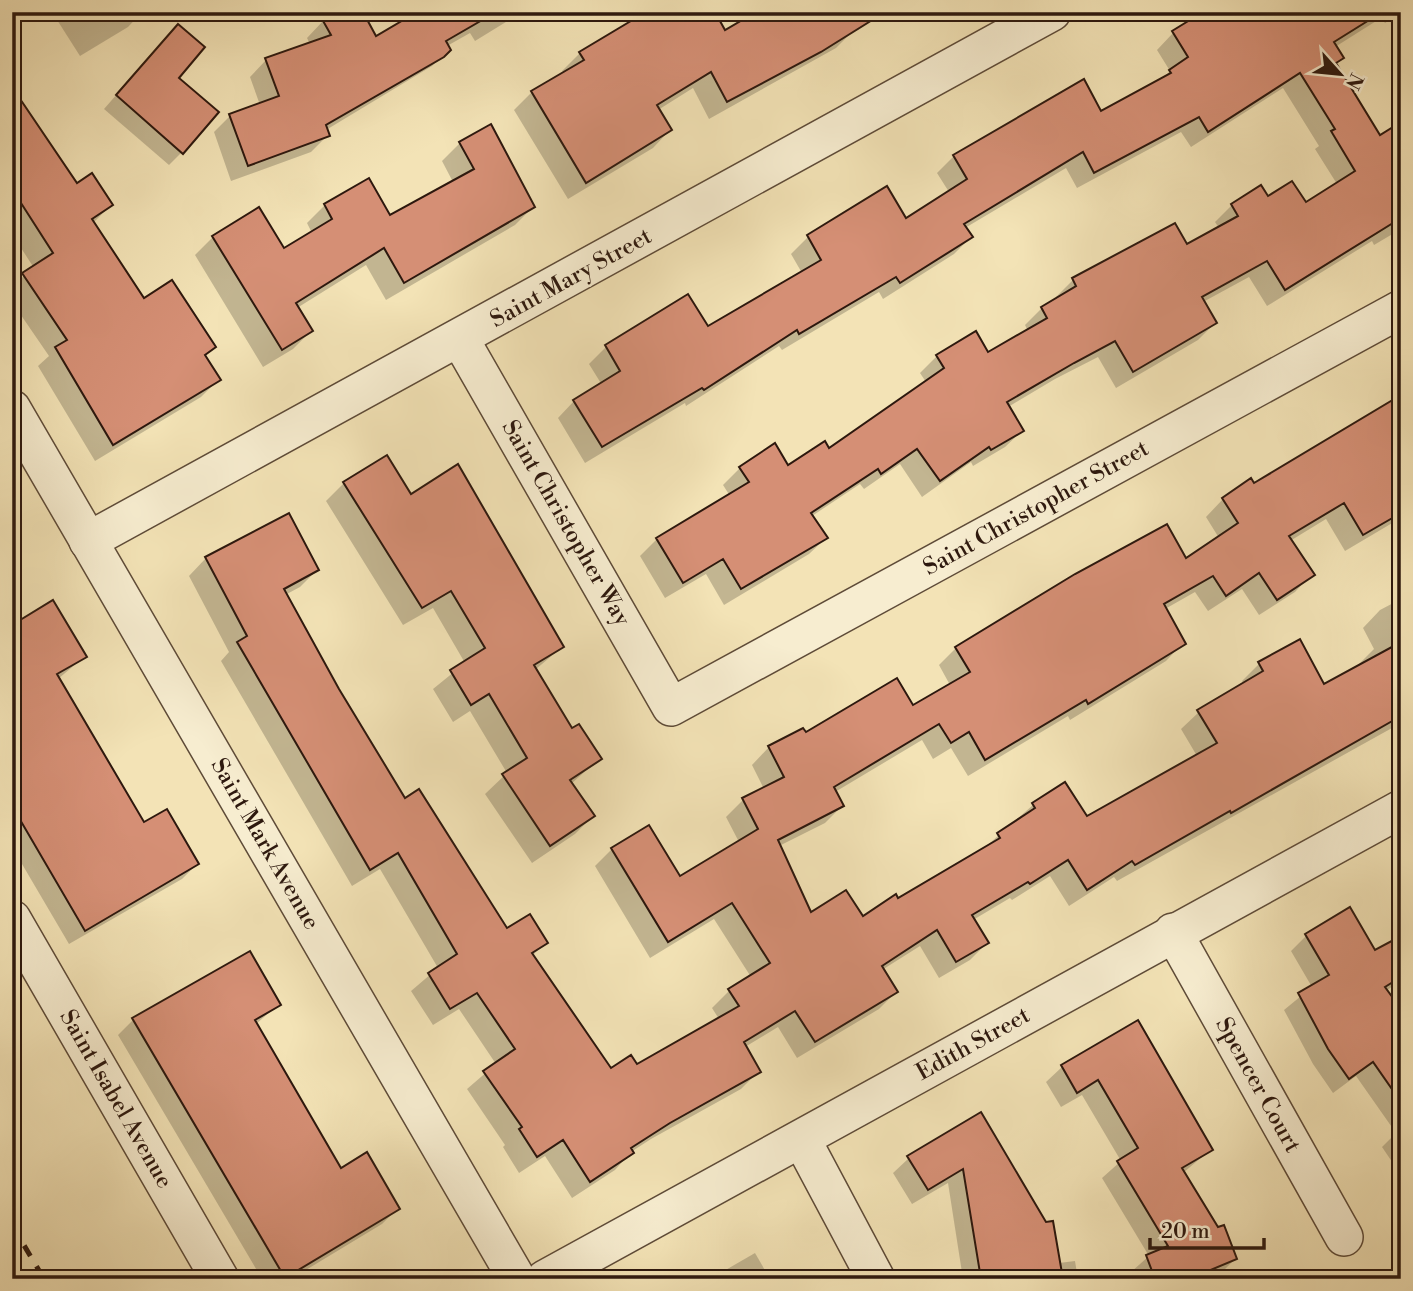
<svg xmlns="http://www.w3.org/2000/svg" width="1413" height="1291" viewBox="0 0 1413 1291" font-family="'Libre Bodoni',serif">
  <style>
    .shadow { fill: #0003 }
    .building { fill: #d58f75; stroke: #2d180e; stroke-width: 2 }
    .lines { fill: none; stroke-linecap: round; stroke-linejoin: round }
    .street-casing { stroke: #5e4b38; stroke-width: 40 }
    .street { stroke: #f7edd0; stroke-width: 37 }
    .rail { stroke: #2d180e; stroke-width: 5; stroke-dasharray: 12 12; stroke-linecap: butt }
    .labels { text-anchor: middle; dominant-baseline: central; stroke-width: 5; stroke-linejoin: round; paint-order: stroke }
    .street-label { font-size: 23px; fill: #2d180e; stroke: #f7edd0 }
  </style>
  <rect width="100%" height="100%" fill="#f3e3b6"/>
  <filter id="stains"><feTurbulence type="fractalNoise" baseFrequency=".00286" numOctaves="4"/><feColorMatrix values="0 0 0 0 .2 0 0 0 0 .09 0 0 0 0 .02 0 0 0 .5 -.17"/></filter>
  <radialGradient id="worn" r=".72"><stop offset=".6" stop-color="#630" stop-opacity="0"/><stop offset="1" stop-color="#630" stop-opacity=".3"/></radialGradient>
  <g class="shadow">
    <polygon points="52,12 142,12 128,27 80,56"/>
    <polygon points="418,12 522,12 475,41 470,33 447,46 449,50 432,66 326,130 328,135 311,152 231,181 214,132 230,116 260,105 250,77 266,60 310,44 307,38 323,21 376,38"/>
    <polygon points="1208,12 1401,12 1385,23 1381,18 1335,47 1342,58 1335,65 1379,137 1401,125 1401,229 1374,245 1372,241 1267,306 1249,277 1203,302 1215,323 1198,340 1116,388 1098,357 1055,379 1008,407 1022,431 1005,447 973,466 971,462 922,497 900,464 864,489 860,484 812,516 826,538 809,554 724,605 706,574 665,598 640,556 657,539 730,496 723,485 740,468 774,446 788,467 828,450 926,382 920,373 937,356 988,355 1028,331 1025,325 1042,308 1058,299 1056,297 1073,280 1174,225 1187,247 1219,228 1215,222 1232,205 1267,198 1305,204 1337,184 1315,149 1319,146 1283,88 1191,147 1181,132 1077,188 1066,168 965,228 971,237 954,254 883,299 879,292 782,350 779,346 686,406 685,403 585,463 558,418 574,401 602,385 589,364 606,347 687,297 708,329 802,273 791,254 808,237 886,189 905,220 949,192 937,173 954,156 1100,113 1160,81 1170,71 1157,50 1173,33"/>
    <polygon points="854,30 836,48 709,119 693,88 658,110 670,130 653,148 568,199 514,110 532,92 564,73 562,71 580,53 724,32"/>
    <polygon points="165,39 182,152 169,165 104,109"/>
    <polygon points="12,102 76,186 111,205 93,223 144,301 214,347 204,357 219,379 201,397 95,461 38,366 49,356 12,302 12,286 34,268 12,234"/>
    <polygon points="460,143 533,207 515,225 386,300 366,265 297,308 311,331 293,349 263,367 195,255 213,237 258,210 284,251 312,233 307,223 325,205 389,217 453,182 442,161"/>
    <polygon points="1401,397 1401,526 1398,528 1394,522 1345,551 1326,519 1290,541 1312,574 1295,592 1259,615 1242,589 1208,611 1195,592 1165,609 1183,643 1166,661 1070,720 1068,716 968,776 951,748 933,759 922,740 835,792 842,806 825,823 779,846 810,915 863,919 982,850 1033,805 1064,785 1086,819 1197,756 1181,729 1199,712 1244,685 1242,681 1259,664 1299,641 1324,686 1358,665 1374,649 1363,628 1380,610 1401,599 1401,723 1117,881 1114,877 1069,906 1050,876 1012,900 1010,898 973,920 987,943 970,960 939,978 920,946 882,970 896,992 879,1009 797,1058 778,1027 745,1047 758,1072 741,1089 651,1139 631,1152 615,1170 572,1198 545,1156 519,1173 503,1147 505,1145 467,1089 496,1064 459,1009 433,1025 411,991 438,968 380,869 352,886 221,661 229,652 189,576 206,558 317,570 300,587 285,595 338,689 405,800 507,931 545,943 532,956 611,1071 636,1067 719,1019 712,1008 729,991 751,977 714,919 650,958 595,866 612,849 679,878 739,842 726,817 743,800 764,789 752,765 769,747 805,734 913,707 950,685 939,665 956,648 1185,560 1219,538 1206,517 1223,499 1251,481 1254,485"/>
    <polygon points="344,483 410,496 562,647 535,670 571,731 600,758 571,784 593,816 575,834 532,863 485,794 507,773 470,711 453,722 433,689 465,663 433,608 403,625 326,501"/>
    <polygon points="12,627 84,657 58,679 143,825 197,864 182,879 69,944 12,847"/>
    <polygon points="1306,936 1374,953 1401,955 1401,980 1386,991 1401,1012 1401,1175 1382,1147 1396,1133 1356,1076 1333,1093 1313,1064 1284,1010 1312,987 1291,951"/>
    <polygon points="249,954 279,1004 256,1024 340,1170 397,1209 382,1224 291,1279 262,1279 118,1035 133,1020"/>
    <polygon points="1138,1023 1210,1150 1183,1173 1235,1259 1219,1275 1209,1278 1133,1279 1131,1272 1149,1256 1102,1178 1121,1161 1082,1095 1061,1107 1046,1082 1062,1067"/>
    <polygon points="980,1114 1059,1263 1075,1261 1078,1279 963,1279 948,1183 912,1204 893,1173 909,1158"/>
    <polygon points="755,1253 770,1279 710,1279"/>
  </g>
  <g class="building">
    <polygon points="318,12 363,12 376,36 417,12 496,12 446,41 451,50 444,57 326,125 330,136 248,166 229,114 279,96 265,58 331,35"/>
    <polygon points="646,12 715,12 725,30 756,12 885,12 821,52 727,102 711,72 657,105 672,130 586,183 531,91 584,60 579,52"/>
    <polygon points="1203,12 1382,12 1334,42 1344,58 1336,63 1380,135 1401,122 1401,218 1285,290 1267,261 1202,297 1217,323 1133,372 1115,341 1074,363 1007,402 1024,431 991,450 989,447 940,481 917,449 881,474 878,469 811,513 828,538 741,589 723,559 683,583 656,538 749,482 739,467 775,443 788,465 825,441 829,448 944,368 936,355 976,331 988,352 1047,318 1041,307 1076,286 1072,278 1175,223 1187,244 1238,216 1231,204 1261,185 1268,196 1292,181 1306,202 1355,171 1331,131 1335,129 1300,73 1208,132 1199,117 1094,173 1083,152 964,224 973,237 900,283 896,277 799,334 797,330 704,390 702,388 602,447 573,400 620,371 605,345 688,294 708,326 821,260 807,235 887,186 906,218 967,179 953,155 1084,79 1101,111 1171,73 1169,70 1188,57 1172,31"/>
    <polygon points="178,24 205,47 179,78 219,112 183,154 116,95"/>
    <polygon points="12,87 77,183 92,173 113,205 92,219 144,298 172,280 216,347 205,355 221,380 113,445 55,347 67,340 22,273 53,253 12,189"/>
    <polygon points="491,124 535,207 404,283 384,248 296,303 313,331 282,350 212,236 259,207 284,248 332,219 324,204 369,178 390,215 474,169 459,142"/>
    <polygon points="1401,395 1401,513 1363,535 1344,503 1289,536 1315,575 1277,600 1259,573 1226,596 1213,576 1164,604 1186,644 1088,704 1086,700 985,760 969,732 951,743 939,724 834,787 844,806 778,840 811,912 846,890 863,916 896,894 898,898 1000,838 997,833 1035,808 1032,803 1065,782 1087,816 1217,743 1197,710 1263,671 1258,662 1300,639 1324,684 1401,642 1401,716 1231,813 1230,811 1135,865 1132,861 1087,890 1068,860 1030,884 1028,882 972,915 989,943 956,962 937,930 882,966 898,992 815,1042 795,1011 744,1042 761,1072 670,1123 631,1148 634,1153 590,1182 563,1140 537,1157 519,1129 522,1127 483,1071 515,1049 477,993 450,1009 428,973 457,954 398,853 370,870 237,642 247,636 205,557 289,513 319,570 284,589 339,689 405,798 419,789 507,928 530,914 548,943 532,953 611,1068 631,1055 637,1064 739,1006 728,989 770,963 732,903 668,942 611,848 649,825 680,876 758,829 742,798 784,777 768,746 803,728 806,732 897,678 913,705 970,672 955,647 1075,574 1167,524 1186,558 1238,523 1222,498 1251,478 1254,483"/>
    <polygon points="387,455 411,494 458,464 564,647 534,665 572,728 579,724 602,759 570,780 595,816 550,846 502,774 527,758 489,694 471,705 450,670 485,648 451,591 422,608 343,482"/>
    <polygon points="53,600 87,657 57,674 144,822 167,809 199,864 85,931 12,806 12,625"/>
    <polygon points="1350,907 1375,950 1401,936 1401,977 1385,987 1401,1009 1401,1102 1373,1062 1349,1079 1328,1049 1298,993 1329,975 1305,934"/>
    <polygon points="250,951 281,1005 255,1020 341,1168 367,1152 400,1209 285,1278 132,1018"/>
    <polygon points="1138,1020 1213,1150 1182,1168 1218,1227 1224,1225 1237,1259 1208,1271 1211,1279 1155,1279 1146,1255 1168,1246 1117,1161 1138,1148 1098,1080 1077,1093 1061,1065"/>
    <polygon points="981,1112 1046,1222 1053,1221 1063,1279 981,1279 963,1169 928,1190 907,1156"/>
  </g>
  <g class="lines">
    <defs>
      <g id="street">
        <polyline points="460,339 671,707 1401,309"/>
        <polyline points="12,409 517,1279"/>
        <polyline points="88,541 1052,12"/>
        <polyline points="12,919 220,1279"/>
        <polyline points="1173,932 1344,1237"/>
        <polyline points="802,1140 876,1279"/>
        <polyline points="545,1279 1401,809"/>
      </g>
    </defs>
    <use href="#street" class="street-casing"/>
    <use href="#street" class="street"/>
    <polyline class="rail" points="12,1225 44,1279"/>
  </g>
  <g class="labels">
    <g class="street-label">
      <text transform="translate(571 278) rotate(-29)">Saint Mary Street</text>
      <text transform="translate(1036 508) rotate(-29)">Saint Christopher Street</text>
      <text transform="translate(566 523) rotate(60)">Saint Christopher Way</text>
      <text transform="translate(265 844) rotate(60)">Saint Mark Avenue</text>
      <text transform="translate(973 1044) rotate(-29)">Edith Street</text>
      <text transform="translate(1258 1085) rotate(61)">Spencer Court</text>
      <text transform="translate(116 1099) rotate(60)">Saint Isabel Avenue</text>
    </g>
  </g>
  <rect width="1413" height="1291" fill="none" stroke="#f3e3b6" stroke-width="42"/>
  <rect x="14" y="14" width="1385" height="1263" fill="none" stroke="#2d180e" stroke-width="3.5"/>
  <rect x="21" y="21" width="1371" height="1249" fill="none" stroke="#2d180e" stroke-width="2"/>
  <g transform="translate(1340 74) rotate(117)" stroke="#f7edd0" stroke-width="5" paint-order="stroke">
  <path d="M0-5L12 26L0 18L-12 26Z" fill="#2d180e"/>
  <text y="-10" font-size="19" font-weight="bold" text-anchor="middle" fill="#2d180e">N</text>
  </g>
  <path d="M1150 1238v10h114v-10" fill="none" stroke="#2d180e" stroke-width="3.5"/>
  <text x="1161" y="1238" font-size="21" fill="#2d180e" stroke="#f7edd0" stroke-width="5" paint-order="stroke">20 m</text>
  <rect width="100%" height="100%" filter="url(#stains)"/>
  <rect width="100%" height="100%" fill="url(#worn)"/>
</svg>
